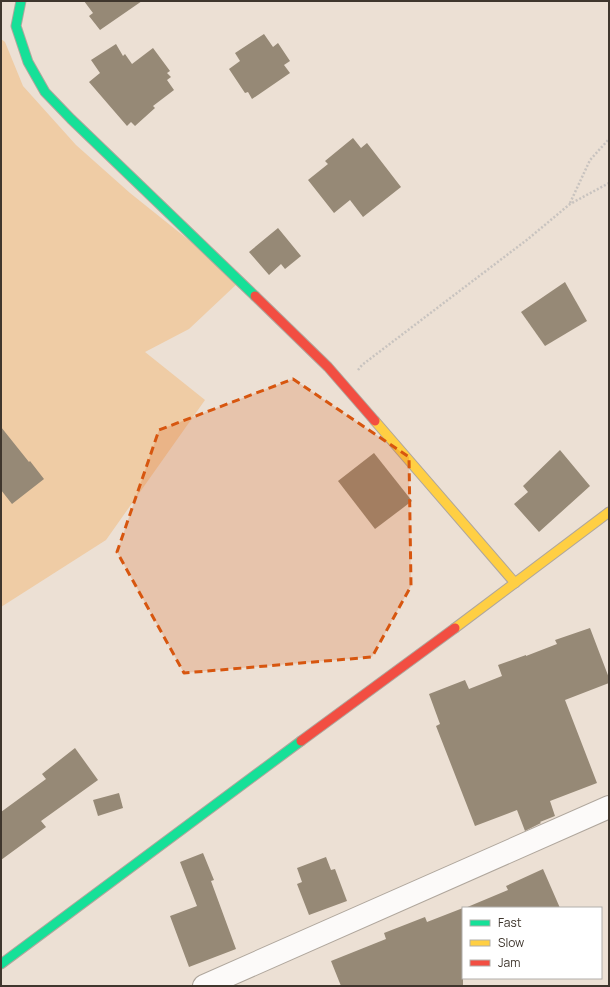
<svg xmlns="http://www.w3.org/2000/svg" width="610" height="987" viewBox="0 0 610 987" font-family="Manrope,sans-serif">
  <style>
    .green { fill: #efcca5 }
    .building { fill: #968976 }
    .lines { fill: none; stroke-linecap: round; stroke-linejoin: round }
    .street-casing { stroke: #afa69c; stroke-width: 24 }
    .fast-casing { stroke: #afa69c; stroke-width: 11 }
    .slow-casing { stroke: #afa69c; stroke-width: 11 }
    .jam-casing { stroke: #afa69c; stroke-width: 11 }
    .path { stroke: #c8c3bf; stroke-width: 2.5; stroke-dasharray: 2 2; stroke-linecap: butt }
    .street { stroke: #fcfaf9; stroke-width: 22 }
    .fast { stroke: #16e098; stroke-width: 9 }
    .slow { stroke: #ffcf43; stroke-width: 9 }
    .jam { stroke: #f24e42; stroke-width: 9 }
    .marked { fill: #d7560f; fill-opacity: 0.2; stroke: #d7560f; stroke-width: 3; stroke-dasharray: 8 5; stroke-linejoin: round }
  </style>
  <rect width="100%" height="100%" fill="#ece0d4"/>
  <polygon class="green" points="1,39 5,42 23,86 76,145 130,193 240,281 189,329 145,352 205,400 106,540 1,607"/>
  <g class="building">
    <polygon points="84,1 142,1 100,30 89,16 93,13"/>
    <polygon points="264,34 273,47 278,43 290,61 284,65 290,73 252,99 248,92 245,93 229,69 240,61 235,53"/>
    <polygon points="116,44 123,56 125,54 132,64 153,48 170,71 167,73 171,77 167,80 174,90 153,106 155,108 135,126 131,122 127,126 89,82 100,73 91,60"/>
    <polygon points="353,138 361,148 367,143 401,187 363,217 350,200 334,213 308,180 328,164 325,161"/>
    <polygon points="278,228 301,256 285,269 281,264 269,275 249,252"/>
    <polygon points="565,282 587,321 545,346 521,312"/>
    <polygon points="1,427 29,462 30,461 44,479 12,504 1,490"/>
    <polygon points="560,450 590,486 539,532 514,504 528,492 523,486"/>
    <polygon points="374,453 412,501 375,529 338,481"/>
    <polygon points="590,628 609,678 609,683 565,700 597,783 550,801 555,816 540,822 541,823 525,831 517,810 475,826 436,726 440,724 429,694 465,680 469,689 502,676 498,665 526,655 526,656 557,644 555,640"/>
    <polygon points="75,748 98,780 41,821 46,827 1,860 1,812 46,779 42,774"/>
    <polygon points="119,793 123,808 98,816 93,800"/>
    <polygon points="203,853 214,880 211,881 236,949 189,967 170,916 197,906 180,862"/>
    <polygon points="326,857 331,870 335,869 347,901 309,915 297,884 302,882 297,868"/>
    <polygon points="543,869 560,908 465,908 508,890 506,886"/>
    <polygon points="463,908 463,986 341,986 331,961 386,939 384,933 425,917 427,922"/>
  </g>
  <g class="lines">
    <defs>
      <polyline id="street" points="204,986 609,807"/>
      <g id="fast">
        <polyline points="21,1 16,26 28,62 45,92 71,119 255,296"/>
        <polyline points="1,964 301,741"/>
      </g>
      <g id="slow">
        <polyline points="375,421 515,583"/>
        <polyline points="455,628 609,512"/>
      </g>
      <g id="jam">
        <polyline points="255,296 328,367 375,421"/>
        <polyline points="301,741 455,628"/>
      </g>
    </defs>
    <use href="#street" class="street-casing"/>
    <use href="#fast" class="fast-casing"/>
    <use href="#slow" class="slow-casing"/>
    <use href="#jam" class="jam-casing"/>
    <g class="path">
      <polyline points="570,203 590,160 609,139"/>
      <polyline points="358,370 362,365 528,239 570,204 609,183"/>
    </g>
    <use href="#street" class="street"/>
    <use href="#fast" class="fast"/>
    <use href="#slow" class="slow"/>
    <use href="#jam" class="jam"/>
  </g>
  <path class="marked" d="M293,379L409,457L411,586L372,657L184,673L117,552L159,430Z"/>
  <rect width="610" height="987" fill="none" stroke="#3f362d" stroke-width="4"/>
  <rect x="462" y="907" width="140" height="72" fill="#ffffff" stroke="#b2afab"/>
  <rect x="470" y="920" width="20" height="6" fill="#16e098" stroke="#b2afab"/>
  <text x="498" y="927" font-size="12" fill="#3f362d">Fast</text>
  <rect x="470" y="940" width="20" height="6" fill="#ffcf43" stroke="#b2afab"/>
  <text x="498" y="947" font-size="12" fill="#3f362d">Slow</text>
  <rect x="470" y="960" width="20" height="6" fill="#f24e42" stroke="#b2afab"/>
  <text x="498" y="967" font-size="12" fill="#3f362d">Jam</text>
</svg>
